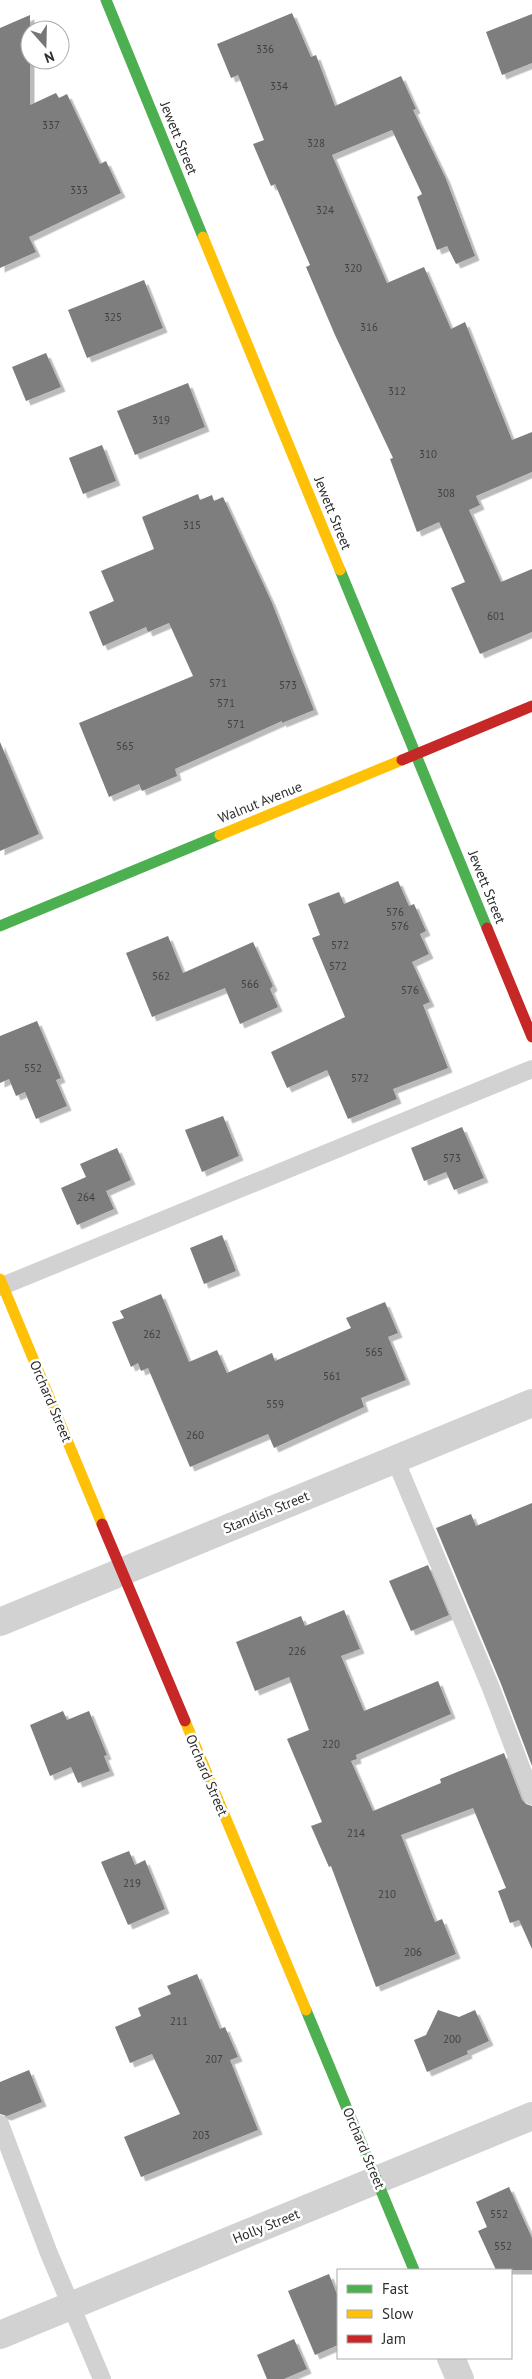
<svg xmlns="http://www.w3.org/2000/svg" width="532" height="2379" viewBox="0 0 532 2379" font-family="'PT Sans',sans-serif">
  <style>
    .building { fill: #7e7e7e; filter: url(#shadow) }
    .lines { fill: none; stroke-linecap: round; stroke-linejoin: round }
    .lane { stroke: #d2d2d2; stroke-width: 18 }
    .street { stroke: #d2d2d2; stroke-width: 28 }
    .fast { stroke: #4caf50; stroke-width: 11 }
    .slow { stroke: #ffc107; stroke-width: 11 }
    .jam { stroke: #c62828; stroke-width: 11 }
    .labels { text-anchor: middle; dominant-baseline: central; stroke-width: 5; stroke-linejoin: round; paint-order: stroke }
    .number-label { font-size: 11px; fill: #414141 }
    .street-label { font-size: 14px; fill: #2d2d2d; stroke: #fff }
  </style>
  <defs>
    <filter id="shadow"><feDropShadow dx="4.5" dy="4.5" stdDeviation="0" flood-color="#0004"/></filter>
  </defs>
  <rect width="100%" height="100%" fill="#fff"/>
  <g class="building">
    <polygon points="292,13 311,57 316,55 335,106 401,76 416,109 413,110 446,179 475,256 456,264 447,246 437,250 417,197 422,194 392,130 332,155 387,283 424,267 451,329 465,322 512,440 532,432 532,472 476,496 480,505 469,510 501,582 532,569 532,632 480,654 451,588 465,582 439,522 417,532 390,459 393,458 335,335 306,267 310,265 275,184 271,186 253,144 264,140 238,75 231,78 217,44"/>
    <polygon points="532,14 532,63 502,75 486,32"/>
    <polygon points="30,15 30,105 56,93 59,98 67,94 100,164 106,161 121,193 29,237 36,252 0,268 0,28"/>
    <polygon points="144,280 163,328 87,358 68,310"/>
    <polygon points="46,353 61,387 26,401 12,367"/>
    <polygon points="188,383 205,427 135,455 117,411"/>
    <polygon points="102,445 116,481 83,494 69,458"/>
    <polygon points="198,494 200,500 212,495 214,501 223,497 272,603 314,710 282,723 282,721 175,769 177,776 142,791 139,784 109,797 79,723 193,676 169,623 148,632 146,627 103,646 89,612 114,601 101,571 154,549 142,517"/>
    <polygon points="0,742 39,834 0,851"/>
    <polygon points="398,881 409,906 414,904 426,931 420,934 429,954 412,962 430,1002 423,1005 448,1068 393,1089 397,1099 348,1119 327,1070 287,1088 271,1052 345,1017 312,938 320,935 308,904 339,892 344,904"/>
    <polygon points="168,936 183,973 253,942 273,986 270,989 278,1007 240,1024 225,988 152,1017 126,953"/>
    <polygon points="37,1021 61,1078 56,1080 67,1106 36,1119 25,1092 16,1096 9,1079 0,1083 0,1036"/>
    <polygon points="223,1116 239,1156 202,1172 185,1130"/>
    <polygon points="462,1127 484,1178 454,1190 446,1172 424,1181 411,1148"/>
    <polygon points="117,1148 131,1180 106,1191 114,1209 77,1225 61,1188 86,1177 80,1164"/>
    <polygon points="222,1235 236,1271 204,1284 190,1248"/>
    <polygon points="161,1294 189,1362 217,1350 227,1373 272,1353 275,1361 351,1328 346,1318 385,1302 398,1333 388,1337 406,1380 361,1398 364,1407 274,1448 268,1434 190,1467 148,1368 141,1371 138,1363 131,1367 112,1322 124,1318 120,1311"/>
    <polygon points="532,1503 532,1766 501,1684 436,1528 471,1514 476,1526"/>
    <polygon points="428,1565 449,1615 411,1631 389,1581"/>
    <polygon points="344,1610 360,1649 341,1656 364,1711 438,1681 451,1714 356,1755 357,1759 351,1761 373,1811 441,1783 440,1779 504,1753 522,1800 526,1804 532,1806 532,1949 519,1920 510,1923 498,1891 506,1888 473,1808 401,1835 435,1922 442,1919 456,1954 376,1987 331,1866 329,1867 311,1826 322,1822 287,1739 309,1730 289,1677 255,1691 236,1642 301,1616 305,1626"/>
    <polygon points="63,1711 67,1720 89,1711 107,1755 104,1756 110,1771 78,1783 71,1767 50,1776 30,1725"/>
    <polygon points="129,1851 135,1865 145,1860 165,1909 128,1925 101,1862"/>
    <polygon points="197,1974 220,2029 225,2027 238,2057 230,2060 258,2130 141,2177 124,2137 180,2114 152,2054 130,2063 115,2027 141,2016 138,2008 171,1994 167,1986"/>
    <polygon points="438,2010 459,2017 475,2010 489,2041 467,2051 468,2054 427,2072 414,2040 426,2035"/>
    <polygon points="29,2070 42,2102 7,2116 0,2114 0,2082"/>
    <polygon points="509,2187 532,2238 532,2270 496,2270 478,2231 487,2227 476,2202"/>
    <polygon points="329,2274 338,2297 338,2345 315,2355 288,2291"/>
    <polygon points="294,2339 307,2369 284,2379 267,2379 257,2355"/>
  </g>
  <g class="lines">
    <g class="lane">
      <polyline points="0,1287 532,1069"/>
      <polyline points="395,1459 491,1688 532,1796"/>
      <polyline points="0,2124 48,2251 102,2379"/>
    </g>
    <g class="street">
      <polyline points="0,1622 532,1403"/>
      <polyline points="0,2335 532,2116"/>
      <polyline points="451,2358 460,2379"/>
    </g>
    <g class="fast">
      <polyline points="106,0 203,237"/>
      <polyline points="340,570 487,928"/>
      <polyline points="0,926 220,835"/>
      <polyline points="306,2010 414,2270"/>
    </g>
    <g class="slow">
      <polyline points="203,237 340,570"/>
      <polyline points="220,835 402,760"/>
      <polyline points="0,1279 102,1524"/>
      <polyline points="185,1721 306,2010"/>
    </g>
    <g class="jam">
      <polyline points="402,760 532,706"/>
      <polyline points="487,928 532,1037"/>
      <polyline points="102,1524 185,1721"/>
    </g>
  </g>
  <g class="labels">
    <g class="number-label">
      <text x="265" y="49">336</text>
      <text x="279" y="86">334</text>
      <text x="51" y="125">337</text>
      <text x="316" y="143">328</text>
      <text x="79" y="190">333</text>
      <text x="325" y="210">324</text>
      <text x="353" y="268">320</text>
      <text x="113" y="317">325</text>
      <text x="369" y="327">316</text>
      <text x="397" y="391">312</text>
      <text x="161" y="420">319</text>
      <text x="428" y="454">310</text>
      <text x="446" y="493">308</text>
      <text x="192" y="525">315</text>
      <text x="496" y="616">601</text>
      <text x="218" y="683">571</text>
      <text x="288" y="685">573</text>
      <text x="226" y="703">571</text>
      <text x="236" y="724">571</text>
      <text x="125" y="746">565</text>
      <text x="395" y="912">576</text>
      <text x="400" y="926">576</text>
      <text x="340" y="945">572</text>
      <text x="338" y="966">572</text>
      <text x="161" y="976">562</text>
      <text x="250" y="984">566</text>
      <text x="410" y="990">576</text>
      <text x="33" y="1068">552</text>
      <text x="360" y="1078">572</text>
      <text x="452" y="1158">573</text>
      <text x="86" y="1197">264</text>
      <text x="152" y="1334">262</text>
      <text x="374" y="1352">565</text>
      <text x="332" y="1376">561</text>
      <text x="275" y="1404">559</text>
      <text x="195" y="1435">260</text>
      <text x="297" y="1651">226</text>
      <text x="331" y="1744">220</text>
      <text x="356" y="1833">214</text>
      <text x="132" y="1883">219</text>
      <text x="387" y="1894">210</text>
      <text x="413" y="1952">206</text>
      <text x="179" y="2021">211</text>
      <text x="452" y="2039">200</text>
      <text x="214" y="2059">207</text>
      <text x="201" y="2135">203</text>
      <text x="499" y="2214">552</text>
      <text x="503" y="2246">552</text>
    </g>
    <g class="street-label">
      <text transform="translate(179 138) rotate(68)">Jewett Street</text>
      <text transform="translate(333 513) rotate(68)">Jewett Street</text>
      <text transform="translate(260 802) rotate(-22)">Walnut Avenue</text>
      <text transform="translate(487 887) rotate(68)">Jewett Street</text>
      <text transform="translate(51 1401) rotate(67)">Orchard Street</text>
      <text transform="translate(266 1512) rotate(-22)">Standish Street</text>
      <text transform="translate(207 1775) rotate(67)">Orchard Street</text>
      <text transform="translate(364 2148) rotate(67)">Orchard Street</text>
      <text transform="translate(266 2226) rotate(-22)">Holly Street</text>
    </g>
  </g>
  <rect x="337" y="2269" width="175" height="90" fill="#ffffff" stroke="#ababab"/>
  <rect x="347" y="2285" width="25" height="8" fill="#4caf50" stroke="#ababab"/>
  <text x="382" y="2294" font-size="15" fill="#2d2d2d">Fast</text>
  <rect x="347" y="2310" width="25" height="8" fill="#ffc107" stroke="#ababab"/>
  <text x="382" y="2319" font-size="15" fill="#2d2d2d">Slow</text>
  <rect x="347" y="2335" width="25" height="8" fill="#c62828" stroke="#ababab"/>
  <text x="382" y="2344" font-size="15" fill="#2d2d2d">Jam</text>
  <g transform="translate(45 45) rotate(160)"><circle r="24" fill="#ffffff" stroke="#ababab"/>
  <path d="M0-4L9 19L0 12L-9 19Z" fill="#767676"/>
  <text y="-8" font-size="14" font-weight="bold" text-anchor="middle" fill="#2d2d2d">N</text>
  </g>
</svg>
